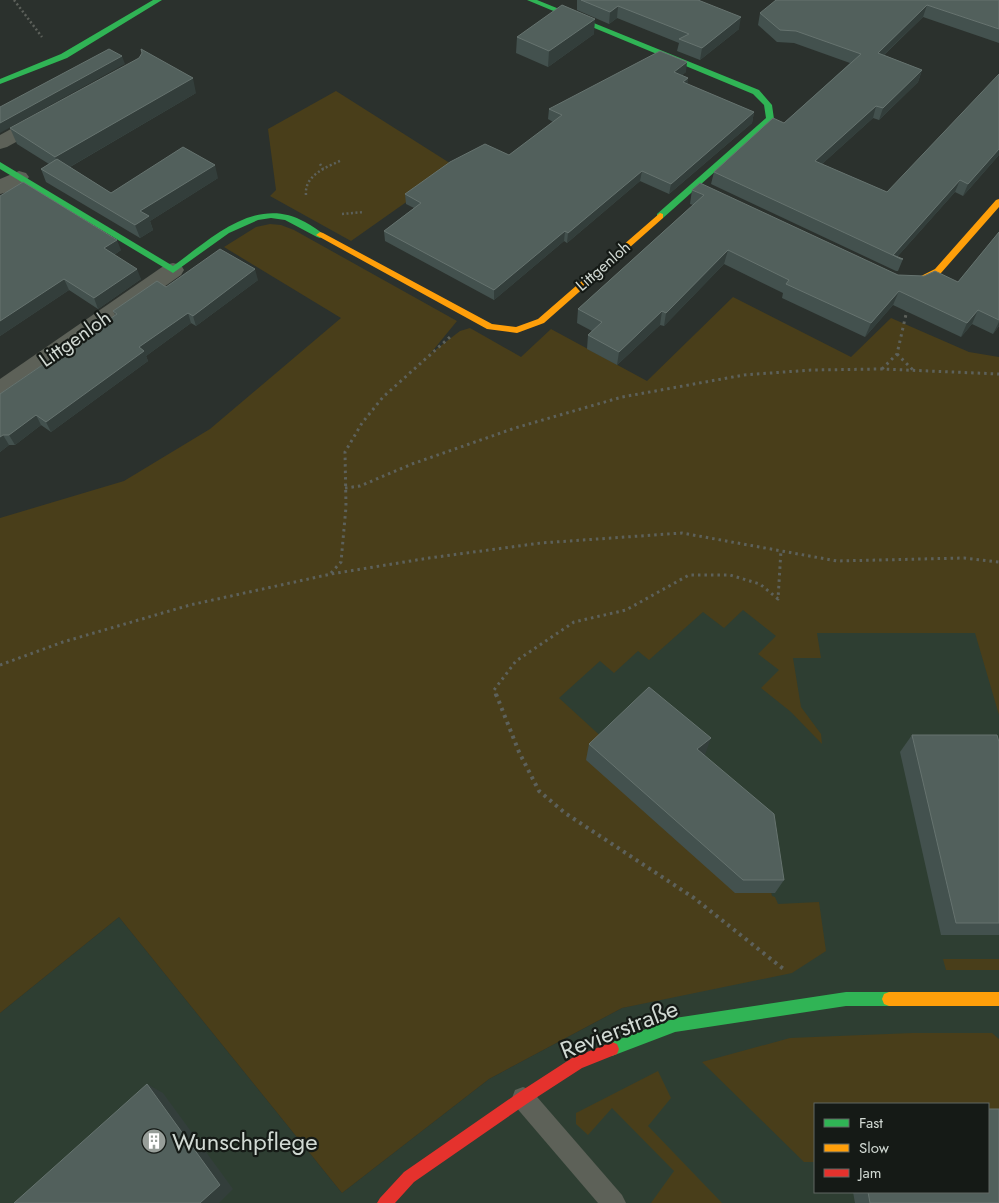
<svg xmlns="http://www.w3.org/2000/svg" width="999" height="1203" viewBox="0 0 999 1203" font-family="Jost,sans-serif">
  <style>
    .built { fill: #2e3e32; fill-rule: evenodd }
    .green { fill: #493e1a }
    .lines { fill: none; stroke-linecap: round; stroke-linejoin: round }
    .path-far2 { stroke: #5d615b; stroke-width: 2.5; stroke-dasharray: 2 2.5; stroke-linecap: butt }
    .path-far1 { stroke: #5d615b; stroke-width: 3; stroke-dasharray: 2.5 4; stroke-linecap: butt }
    .path { stroke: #5d615b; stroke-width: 4; stroke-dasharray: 3 4.5; stroke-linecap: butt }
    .lane { fill: #5d6158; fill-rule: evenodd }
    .street { fill: #5d6158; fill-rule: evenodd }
    .fast { fill: #30b455; fill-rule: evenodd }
    .slow { fill: #ff9f0a; fill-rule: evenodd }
    .jam { fill: #e5322d; fill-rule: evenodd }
    .wall { fill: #43514e }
    .shaded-wall { fill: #333e3b }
    .building { fill: #52605c; stroke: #66736f }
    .labels { text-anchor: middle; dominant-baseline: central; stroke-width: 4.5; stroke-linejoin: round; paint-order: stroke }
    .far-street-label { font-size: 16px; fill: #d1d9d3; stroke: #151a16 }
    .street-label { font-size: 20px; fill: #d1d9d3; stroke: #151a16 }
    .near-street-label { font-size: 24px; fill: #d1d9d3; stroke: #151a16 }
    .near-poi-label { font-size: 24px; fill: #d1d9d3; stroke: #151a16; text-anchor: start }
  </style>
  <rect width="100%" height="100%" fill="#2b312d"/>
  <path class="built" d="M736,596L981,630L999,690V1203H0V1013L119,917L342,1193L489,1079L622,1008L796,968L529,719L621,639ZM815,1104H988V1192H815Z"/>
  <g class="green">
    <polygon points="336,91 456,167 351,241 270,196 276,190 268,129"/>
    <polygon points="270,224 281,225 294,230 457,321 430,354 460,331 470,328 521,357 551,329 647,381 733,297 851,357 891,318 969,352 999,357 999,715 975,633 817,633 821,658 793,658 801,707 821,734 822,744 791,712 761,688 779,670 758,654 776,636 743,610 724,628 703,612 649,660 638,651 614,673 600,661 559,698 771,892 772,896 775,897 778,904 819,902 826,951 792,973 622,1008 489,1079 342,1193 119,917 0,1013 0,518 124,481 210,429 341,318 224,247 256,227"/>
    <polygon points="943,959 999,959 999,970 946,970"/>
    <polygon points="912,1033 992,1033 999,1039 999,1149 988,1115 988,1104 815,1104 815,1162 804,1162 702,1062 790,1038"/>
    <polygon points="658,1071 671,1098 648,1126 722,1203 651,1203 674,1171 612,1108 588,1135 576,1124 576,1113"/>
  </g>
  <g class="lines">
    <g class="path-far2">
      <polyline points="14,0 42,37"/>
      <polyline points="320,164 323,169"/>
      <path d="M306,195C304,175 327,167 342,160"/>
      <polyline points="342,214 364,212"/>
    </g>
    <g class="path-far1">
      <polyline points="897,354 914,371"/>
      <polyline points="882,369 897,354 907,310"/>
      <polyline points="345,488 360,486 412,464 515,428 622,397 744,375 811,370 882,369 999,374"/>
      <polyline points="331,573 341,562 346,507 345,452 362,423 383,397 450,337"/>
      <polyline points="0,665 63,642 190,605 331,574 429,558 541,543 682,533 837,561 964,558 999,562"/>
      <polyline points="496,696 494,690 516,661 574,622 626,610 689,575 730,575 760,584 778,599 781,550"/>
    </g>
    <polyline class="path" points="496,694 519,752 539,791 565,813 694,898 786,971"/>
    <polygon class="lane" points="523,1087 531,1090 622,1195 626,1203 598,1203 515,1106 512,1098 515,1090"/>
    <g class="street">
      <polygon points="47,111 54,113 57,117 54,121 7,147 0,149 0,135 40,113"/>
      <path d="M19,171L26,173L29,177C23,186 10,192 0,194V179Z"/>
      <polygon points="173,263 181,265 184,270 181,275 9,396 0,398 0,379 165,265"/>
    </g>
    <g class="fast">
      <polygon points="153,0 162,0 67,58 0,84 0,79 61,54"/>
      <polygon points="527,0 537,0 759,90 772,105 774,119 663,218 657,218 657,214 766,118 764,105 753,94"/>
      <path d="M0,162L173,266C211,239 256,194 305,222C312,226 319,230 324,235L320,238L317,237L285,220L271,218L258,220L229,233L173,273L0,169Z"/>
      <polygon points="846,992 889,992 894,994 896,999 894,1004 889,1006 846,1006 675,1032 612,1056 607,1054 605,1049 607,1044 675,1018"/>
    </g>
    <g class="slow">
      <polygon points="999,199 999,207 941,273 918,284 898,282 898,278 917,278 935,269 996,200"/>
      <polygon points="660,213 663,214 663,218 544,323 517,333 487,329 316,235 320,232 323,233 492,324 516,327 538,319"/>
      <polygon points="889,992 999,992 999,1006 889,1006 884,1004 882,999 884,994"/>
    </g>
    <polygon class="jam" points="612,1042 617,1044 619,1049 617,1054 582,1068 528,1103 414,1182 395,1203 377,1203 380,1198 404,1172 518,1093 572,1058"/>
  </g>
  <g class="wall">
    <polygon points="577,0 698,0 739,29 700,60 677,51 679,43 617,18 609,24 577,10"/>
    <polygon points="999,0 999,43 923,17 884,55 922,70 918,82 879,120 873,118 822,164 887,192 999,155 963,196 955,192 897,257 903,259 898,271 896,271 711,184 714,172 784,123 850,63 794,43 777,42 758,25 760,13"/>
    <polygon points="594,34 548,67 516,53 517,37"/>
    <polygon points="686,72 682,75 688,78 687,84 754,112 752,123 669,194 640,181 567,243 564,241 494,300 385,241 384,231 414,208 406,204 405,194 509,155 553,122 548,119 549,109"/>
    <polygon points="196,93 70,167 111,193 218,178 150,221 153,230 140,238 46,182 41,169 49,164 17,144 10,128"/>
    <polygon points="692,190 898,275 958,282 999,232 999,326 993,334 972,324 961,337 893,305 865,337 782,298 783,293 724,264 664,326 660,325 617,365 587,349 588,335 592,331 577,323 578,309 693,205 690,204"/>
    <polygon points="0,196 121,250 114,255 141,279 98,309 69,290 0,336"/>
    <polygon points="258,280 196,326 191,323 146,356 148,361 51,432 41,425 15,445 9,445 0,452 0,394 115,315 113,311 166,287"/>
    <polygon points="912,735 999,742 999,935 941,935 900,752"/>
    <polygon points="589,744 705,755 704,755 784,880 775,893 735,893 586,760"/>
    <polygon points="853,1192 988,1192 999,1203 855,1203"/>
  </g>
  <g class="shaded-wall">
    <polygon points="927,5 923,17 874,64 878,53"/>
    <polygon points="618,6 617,18 609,24 610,12"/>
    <polygon points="741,17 739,29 700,60 702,48"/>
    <polygon points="595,19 594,34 548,67 549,51"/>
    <polygon points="122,56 125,64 0,133 0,123"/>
    <polygon points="687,62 686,72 673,82 674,72"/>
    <polygon points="922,70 918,82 879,120 883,108"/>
    <polygon points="193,78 196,93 61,172 55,157"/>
    <polygon points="688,78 687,88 683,82"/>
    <polygon points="876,106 873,118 812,173 815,161"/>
    <polygon points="754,112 752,123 669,194 671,184"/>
    <polygon points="999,149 999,155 963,196 968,184"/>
    <polygon points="215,165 218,178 150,221 153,230 140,238 135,225 140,211"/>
    <polygon points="642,171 640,181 567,243 568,233"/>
    <polygon points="960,180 955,192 897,257 893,256"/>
    <polygon points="565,231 564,241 494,300 494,290"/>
    <polygon points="117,240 121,250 108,259 104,248"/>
    <polygon points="728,250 724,264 664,326 666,313"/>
    <polygon points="137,269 141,279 98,309 94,298"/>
    <polygon points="255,269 258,280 196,326 193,316"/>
    <polygon points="64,279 69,290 0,336 0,321"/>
    <polygon points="899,291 893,305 865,337 871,323"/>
    <polygon points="978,310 972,324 961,337 967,323"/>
    <polygon points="662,311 660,325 617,365 619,352"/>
    <polygon points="188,313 191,323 146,356 148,361 51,432 46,422 139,347"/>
    <polygon points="999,322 999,326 993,334"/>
    <polygon points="36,415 41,425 15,445 9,435"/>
    <polygon points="3,435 9,445 0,452 0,437"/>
    <polygon points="711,738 705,755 691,765 697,749"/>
    <polygon points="147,1084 163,1093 233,1189 219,1203 200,1203"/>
  </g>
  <g class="building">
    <polygon points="581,0 698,0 741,17 702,48 679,39 689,34 618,6 610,12"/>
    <polygon points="776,0 999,0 999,29 927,5 878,53 922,70 883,108 876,106 815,161 887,192 999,74 999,149 968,184 960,180 893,255 903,259 901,259 714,172 773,118 784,123 861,54 796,31 780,30 760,13"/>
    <polygon points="562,5 595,19 549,51 517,37"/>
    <polygon points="109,49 122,56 0,123 0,107"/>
    <polygon points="141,49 193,78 55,157 10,128 139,58 142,53"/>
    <polygon points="660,51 687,62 674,72 688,78 683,82 754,112 671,184 642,171 568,233 565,231 494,290 384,231 421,203 405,194 450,162 485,144 509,155 562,115 549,109"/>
    <polygon points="183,147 215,165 140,211 149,216 135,225 41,169 57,159 111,193"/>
    <polygon points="23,182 117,240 104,248 137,269 94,298 64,279 0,321 0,196"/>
    <polygon points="700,183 898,275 924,276 935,271 958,282 999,232 999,320 978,310 967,323 899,291 871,323 786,284 789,280 728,250 666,313 662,311 619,352 588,335 602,322 578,309 704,195 692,190"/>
    <polygon points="220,249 255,269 193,316 188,313 139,347 144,351 46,422 36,415 9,435 3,435 0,437 0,394 117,314 113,311 157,281 166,287"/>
    <polygon points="649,687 711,738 697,749 774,814 784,880 743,880 589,744"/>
    <polygon points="912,735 997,735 999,742 999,923 956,923"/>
    <polygon points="147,1084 220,1185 200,1203 14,1203"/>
    <polygon points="988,1109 999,1109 999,1203 870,1203 868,1192 988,1192"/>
  </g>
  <defs>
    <symbol id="building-disc" viewBox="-11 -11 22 22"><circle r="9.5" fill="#979e99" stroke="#151a16"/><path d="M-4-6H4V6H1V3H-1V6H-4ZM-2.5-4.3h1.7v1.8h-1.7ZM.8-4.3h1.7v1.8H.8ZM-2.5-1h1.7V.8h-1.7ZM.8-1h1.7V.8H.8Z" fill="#fff"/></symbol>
  </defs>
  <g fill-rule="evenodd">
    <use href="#building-disc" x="140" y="1127" width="28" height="28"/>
  </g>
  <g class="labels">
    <g class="far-street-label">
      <text transform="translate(603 266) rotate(-41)">Littgenloh</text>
    </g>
    <g class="street-label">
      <text transform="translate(75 339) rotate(-35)">Littgenloh</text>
    </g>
    <g class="near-street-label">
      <text transform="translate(619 1029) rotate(-21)">Revierstraße</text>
    </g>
    <g class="near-poi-label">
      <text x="172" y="1141">Wunschpflege</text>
    </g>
  </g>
  <rect x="814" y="1103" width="175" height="90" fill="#151a16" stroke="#606662"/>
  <rect x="824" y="1119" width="25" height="8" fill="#30b455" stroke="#606662"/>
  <text x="859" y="1128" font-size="15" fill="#d1d9d3">Fast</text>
  <rect x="824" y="1144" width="25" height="8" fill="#ff9f0a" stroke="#606662"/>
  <text x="859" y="1153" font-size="15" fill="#d1d9d3">Slow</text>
  <rect x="824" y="1169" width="25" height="8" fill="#e5322d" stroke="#606662"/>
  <text x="859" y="1178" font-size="15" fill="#d1d9d3">Jam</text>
</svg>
